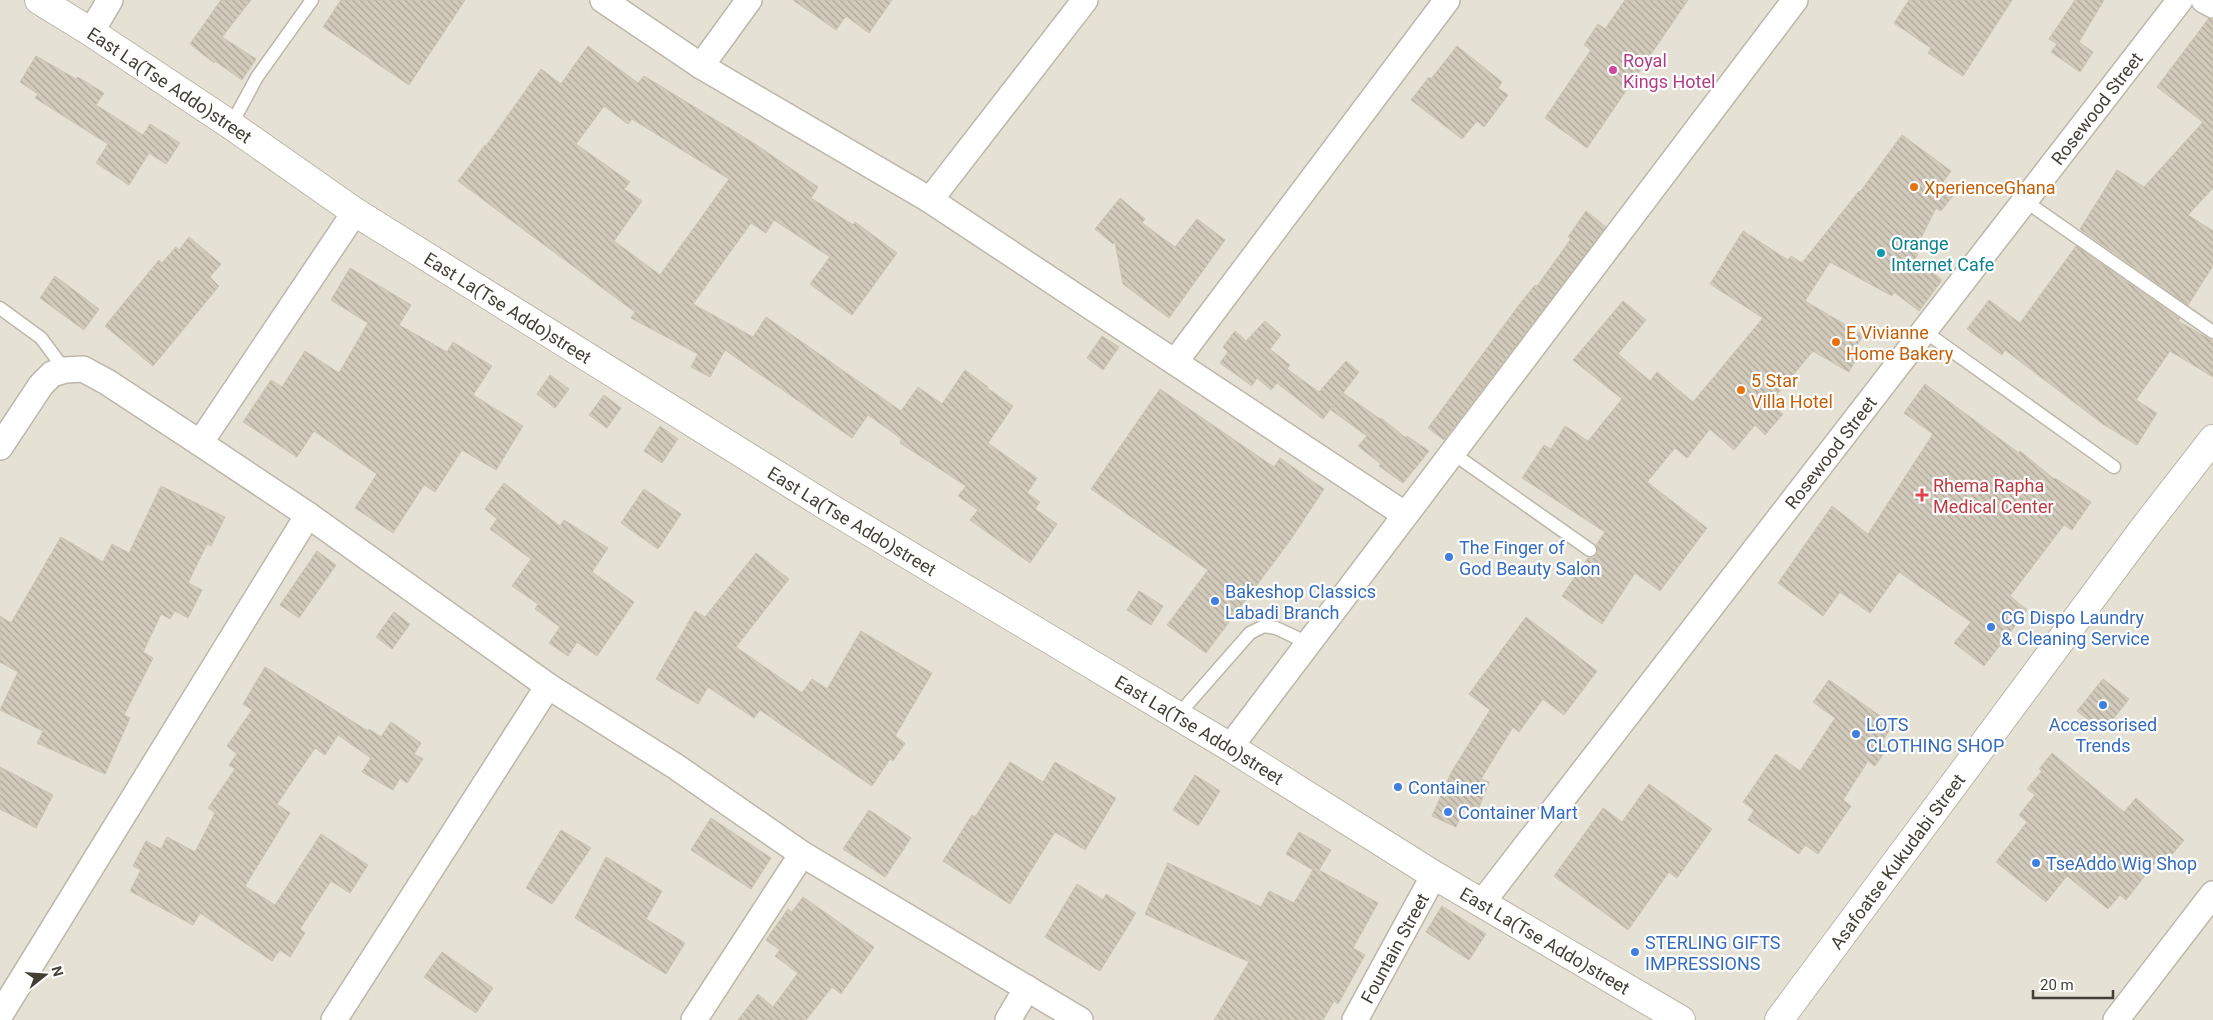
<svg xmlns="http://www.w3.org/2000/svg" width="2213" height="1020" viewBox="0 0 2213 1020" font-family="Roboto,sans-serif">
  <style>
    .residential { fill: #e5e1d4 }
    .building { fill: url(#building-back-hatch); stroke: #ccc3b0; fill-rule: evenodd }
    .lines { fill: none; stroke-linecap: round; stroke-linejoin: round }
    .service-casing { stroke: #bcb7a9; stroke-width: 15 }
    .minor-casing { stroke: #bcb7a9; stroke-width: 28 }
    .tertiary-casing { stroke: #bcb7a9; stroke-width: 30 }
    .service { stroke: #fff; stroke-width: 12 }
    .minor { stroke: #fff; stroke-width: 25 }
    .tertiary { stroke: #fff; stroke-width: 28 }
    .hotel-dot { fill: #d1479c; stroke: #fff; stroke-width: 2 }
    .food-dot { fill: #e8710a; stroke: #fff; stroke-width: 2 }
    .culture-dot { fill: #0f9aa8; stroke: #fff; stroke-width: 2 }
    .health-dot { fill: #e0444e; stroke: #fff; stroke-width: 2 }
    .shop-dot { fill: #3f7fe0; stroke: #fff; stroke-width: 2 }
    .labels { text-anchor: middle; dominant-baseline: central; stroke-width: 4.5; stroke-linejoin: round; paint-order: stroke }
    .hotel-label { font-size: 18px; fill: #b23c85; stroke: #fff; text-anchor: start }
    .street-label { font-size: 18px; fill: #433f36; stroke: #fff }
    .food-label { font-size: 18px; fill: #c56008; stroke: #fff; text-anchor: start }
    .culture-label { font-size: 18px; fill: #0d838f; stroke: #fff; text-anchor: start }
    .health-label { font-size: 18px; fill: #be3a42; stroke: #fff; text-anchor: start }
    .shop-label { font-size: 18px; fill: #366cbe; stroke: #fff; text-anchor: start }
  </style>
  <defs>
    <pattern id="building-back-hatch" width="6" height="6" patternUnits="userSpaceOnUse" patternTransform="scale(1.25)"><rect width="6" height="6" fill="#d2cbbc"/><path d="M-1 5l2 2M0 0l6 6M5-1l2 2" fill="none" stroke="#aca69a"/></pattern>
  </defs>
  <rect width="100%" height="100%" fill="#f1efe6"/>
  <rect class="residential" x="0" y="0" width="2213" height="1020"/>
  <g class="building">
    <polygon points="221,0 251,0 222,37 256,59 242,80 215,61 214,63 190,44"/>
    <polygon points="341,0 465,0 409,85 323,27"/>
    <polygon points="793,0 892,0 869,33 846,16 836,30"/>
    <polygon points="1625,0 1688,0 1587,148 1545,118 1591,50 1584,45 1598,24 1605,29"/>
    <polygon points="1909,0 2012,0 1963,76 1928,53 1931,48 1894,23"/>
    <polygon points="2075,0 2104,0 2079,42 2093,52 2080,72 2051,52 2057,44 2049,39"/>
    <polygon points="2209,18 2213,19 2213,188 2188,215 2213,231 2213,266 2188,305 2080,229 2117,170 2144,187 2203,122 2157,87"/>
    <path d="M588,46L638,83L644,76L755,144L818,187L811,198L853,225L855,222L897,253L852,315L810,284L830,257L774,220L766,233L751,223L693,304L753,337L766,317L901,411L918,387L942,404L965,370L988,387L987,388L1013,406L988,443L1037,478L1027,493L1040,502L1035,509L1057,524L1030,563L970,520L978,510L958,496L966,486L900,443L902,439L868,415L852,438L725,350L710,377L691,367L698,354L631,318L635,312L458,181L485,145L486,146L541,69L561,84ZM604,106L628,124L632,119L729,179L660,275L614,241L642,201L624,189L630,182L576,144Z"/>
    <polygon points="1457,46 1502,82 1498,88 1508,95 1484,127 1477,121 1462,139 1411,100 1429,77 1431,79"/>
    <polygon points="36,56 76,79 78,77 104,93 96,105 143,135 150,124 180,143 166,164 149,153 129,185 96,163 108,144 35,98 38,94 20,82"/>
    <polygon points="1902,135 1951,171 1943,182 1956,192 1941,211 1936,208 1914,252 1918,254 1915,259 1942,280 1919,311 1894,292 1892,296 1830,262 1805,301 1863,335 1854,351 1859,354 1849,372 1813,351 1770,403 1783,414 1765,435 1755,425 1734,450 1710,429 1687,458 1675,448 1647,482 1707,528 1660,591 1635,573 1602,624 1562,596 1588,558 1593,558 1597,554 1596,545 1605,532 1522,478 1544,445 1551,449 1565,426 1588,441 1622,399 1573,360 1623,301 1646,320 1618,354 1650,381 1657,372 1693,402 1763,318 1710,284 1743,231 1788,260 1791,256 1802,263 1859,191 1860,192"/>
    <polygon points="1120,198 1145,219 1142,223 1175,247 1197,219 1225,240 1169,318 1123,284 1115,242 1113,244 1095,229"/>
    <polygon points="1586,211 1606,227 1444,440 1428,428 1519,305 1535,285 1537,286 1571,239 1568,237"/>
    <polygon points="189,237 221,264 210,277 219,286 153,366 105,326 159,260 162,263 176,247 179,250"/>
    <polygon points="2076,246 2180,319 2178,321 2213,341 2213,377 2170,351 2136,400 2157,413 2137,445 2103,424 2005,350 2002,355 1967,329 1989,300 2020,323"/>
    <polygon points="350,268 411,305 399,325 447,352 453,342 492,366 473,395 523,426 496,470 462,450 435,492 424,485 393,533 355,508 377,474 314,431 297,457 243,422 271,380 282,387 305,351 339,373 368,323 331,300"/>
    <polygon points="55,276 99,309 84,330 40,298"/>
    <polygon points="1265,321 1281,335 1270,349 1290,365 1287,369 1319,392 1346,361 1359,372 1323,419 1277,383 1271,390 1257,378 1252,386 1220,363 1228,352 1223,347 1235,331 1246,341"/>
    <polygon points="1102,336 1119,347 1103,370 1087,358"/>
    <polygon points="550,375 569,389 555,408 537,394"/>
    <polygon points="1925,384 2019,453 2020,451 2054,479 2055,478 2091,502 2072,530 2064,525 2010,596 2027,610 1984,666 1954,643 1971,622 1899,572 1870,613 1840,592 1823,616 1778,583 1832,506 1868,534 1933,434 1904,413"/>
    <polygon points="1160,389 1274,467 1280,458 1324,489 1289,542 1206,653 1167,625 1208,570 1091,489"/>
    <polygon points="1343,393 1380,419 1381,418 1406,438 1407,436 1429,451 1403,483 1379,466 1381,464 1358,446 1367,436 1331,410"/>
    <polygon points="604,395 621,408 607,428 589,415"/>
    <polygon points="660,426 678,439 662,463 644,451"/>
    <polygon points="504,483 560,526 564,520 608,548 592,572 634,602 597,656 577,642 568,656 549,643 560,627 535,609 538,604 512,586 531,559 490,529 497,519 485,509"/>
    <polygon points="161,486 225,517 211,546 207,544 188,583 202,590 188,618 175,611 170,619 161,614 143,652 153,658 124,715 130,718 105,774 37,743 43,731 0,710 18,672 0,662 0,616 11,623 61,537 103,562 112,544 129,553"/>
    <polygon points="644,489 681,514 658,549 621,523"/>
    <polygon points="317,551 336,565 299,618 280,605"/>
    <polygon points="756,553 789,579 736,647 802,693 812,679 827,689 861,631 932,673 895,736 905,743 893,761 890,759 872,786 760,710 754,718 708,687 698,704 656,679 695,611 705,617"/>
    <polygon points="1139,591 1163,606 1151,625 1127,610"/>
    <polygon points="394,612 410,624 392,649 376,637"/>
    <polygon points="1526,617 1597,671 1564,715 1543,699 1519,732 1513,727 1481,779 1489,782 1478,810 1466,805 1456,827 1432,816 1452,771 1490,710 1469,694"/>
    <polygon points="265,667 368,731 369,729 381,737 391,722 421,743 414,754 423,759 407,783 400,778 393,790 362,772 371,758 338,735 325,755 315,748 277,804 290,813 245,886 275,905 321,834 368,865 350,893 331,881 300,929 305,933 290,957 280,950 272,961 200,913 193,925 130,891 141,870 133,866 146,841 161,849 167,837 195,852 215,813 208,808 235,769 229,765 237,754 227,746 252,710 243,704"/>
    <polygon points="2103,679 2129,699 2103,732 2077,711"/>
    <polygon points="1829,680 1893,725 1881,743 1888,747 1875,766 1868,761 1843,800 1851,806 1818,854 1805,845 1799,854 1748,820 1754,810 1743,802 1776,754 1800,771 1835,718 1813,702"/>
    <polygon points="2052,753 2124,812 2136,798 2184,840 2164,864 2158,859 2126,900 2120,895 2108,909 2067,876 2046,902 1996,862 2027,822 2019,815 2035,795 2027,789 2042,771 2039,769"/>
    <polygon points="1010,762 1043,782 1055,762 1116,798 1085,850 1055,832 1010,904 943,861 972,815 975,817"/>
    <polygon points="0,767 53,795 36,828 0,809"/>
    <polygon points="1195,775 1220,791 1198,826 1173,810"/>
    <polygon points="1649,784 1712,829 1677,878 1669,872 1628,930 1554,876 1603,808 1622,822"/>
    <polygon points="869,810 911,838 885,877 843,849"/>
    <polygon points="711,818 771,858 751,889 691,850"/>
    <polygon points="561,830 591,848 552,904 526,888"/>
    <polygon points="1299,832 1331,850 1319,870 1378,903 1353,948 1365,955 1338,1004 1334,1001 1323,1020 1214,1020 1249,962 1145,914 1168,863 1261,907 1269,891 1294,903 1313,870 1286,854"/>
    <polygon points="606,857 662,891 646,919 685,943 666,974 575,918"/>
    <polygon points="1077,884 1103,900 1106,894 1136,913 1100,971 1045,937"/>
    <polygon points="803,897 874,947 841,994 832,987 806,1020 738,1020 758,994 773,1007 798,973 775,956 780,950 766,940 788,909 792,912"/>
    <polygon points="1442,906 1486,934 1469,960 1426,932"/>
    <polygon points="442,952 493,988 476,1013 424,977"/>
  </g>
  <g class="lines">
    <defs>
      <g id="service">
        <polyline points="231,125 257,77 312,0"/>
        <polyline points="2025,201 2213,332"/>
        <polyline points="0,308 41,338 65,370"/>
        <polyline points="1924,331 2114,467"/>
        <polyline points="1451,452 1590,550"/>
        <polyline points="1178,715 1250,633 1264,626 1276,628 1308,643"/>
      </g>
      <g id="minor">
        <polyline points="603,0 701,66 930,200 1404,514"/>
        <polyline points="2204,0 2213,5"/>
        <polyline points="91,32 110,0"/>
        <polyline points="701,66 749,0"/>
        <polyline points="930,200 1085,0"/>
        <polyline points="355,212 200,443 308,515 548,686 675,766 802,854 1080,1020"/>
        <polyline points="1175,362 1447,0"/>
        <polyline points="0,447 41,385 52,374 65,370 83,369 107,382 200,443"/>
        <polyline points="1230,747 1795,0"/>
        <path id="s1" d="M1481,904L2180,0"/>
        <polyline points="0,1015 308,515"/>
        <polyline points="334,1020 548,686"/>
        <polyline points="694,1020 802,854"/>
        <polyline points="1008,1020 1027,988"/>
        <path id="s2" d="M1355,1020L1434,875"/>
        <polyline points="2116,1020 2213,894"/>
      </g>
      <g id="tertiary">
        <path id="s3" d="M39,0L91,32L231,125L355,212L825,505L1230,747L1434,875L1681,1020"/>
        <path id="s4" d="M1779,1020L2144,528L2213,439"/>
      </g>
    </defs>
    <use href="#service" class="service-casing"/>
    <use href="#minor" class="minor-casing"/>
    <use href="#tertiary" class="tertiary-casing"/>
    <use href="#service" class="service"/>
    <use href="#minor" class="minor"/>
    <use href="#tertiary" class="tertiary"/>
  </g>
  <circle class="hotel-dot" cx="1613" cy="70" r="5"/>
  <g class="food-dot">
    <circle cx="1914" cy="187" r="5"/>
    <circle cx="1836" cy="342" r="5"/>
    <circle cx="1741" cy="390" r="5"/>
  </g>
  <circle class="culture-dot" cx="1881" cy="253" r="5"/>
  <path class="health-dot" d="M1919.5 487.5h5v5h5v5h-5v5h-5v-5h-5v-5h5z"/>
  <g class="shop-dot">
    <circle cx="1449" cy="557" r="5"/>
    <circle cx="1215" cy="601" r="5"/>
    <circle cx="1991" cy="627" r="5"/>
    <circle cx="2103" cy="705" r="5"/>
    <circle cx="1856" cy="734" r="5"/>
    <circle cx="1398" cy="787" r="5"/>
    <circle cx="1448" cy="812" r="5"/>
    <circle cx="2036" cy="863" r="5"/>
    <circle cx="1635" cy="952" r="5"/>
  </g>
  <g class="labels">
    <g class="hotel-label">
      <text x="1623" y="60">Royal<tspan x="1623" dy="21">Kings Hotel</tspan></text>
    </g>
    <g class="street-label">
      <text stroke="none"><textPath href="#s3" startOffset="156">East La(Tse Addo)street</textPath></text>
      <text stroke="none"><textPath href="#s1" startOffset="1006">Rosewood Street</textPath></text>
      <text stroke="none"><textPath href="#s3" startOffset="561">East La(Tse Addo)street</textPath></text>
      <text stroke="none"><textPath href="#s1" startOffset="571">Rosewood Street</textPath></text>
      <text stroke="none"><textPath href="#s3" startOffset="966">East La(Tse Addo)street</textPath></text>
      <text stroke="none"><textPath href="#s3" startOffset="1371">East La(Tse Addo)street</textPath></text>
      <text stroke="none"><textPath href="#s4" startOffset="198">Asafoatse Kukudabi Street</textPath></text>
      <text stroke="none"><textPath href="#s3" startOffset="1776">East La(Tse Addo)street</textPath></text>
      <text stroke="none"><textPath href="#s2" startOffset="82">Fountain Street</textPath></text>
    </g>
    <g class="food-label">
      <text x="1924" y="187">XperienceGhana</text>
      <text x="1846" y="332">E Vivianne<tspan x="1846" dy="21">Home Bakery</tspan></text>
      <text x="1751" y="380">5 Star<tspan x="1751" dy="21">Villa Hotel</tspan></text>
    </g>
    <g class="culture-label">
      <text x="1891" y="243">Orange<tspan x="1891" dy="21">Internet Cafe</tspan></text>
    </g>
    <g class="health-label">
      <text x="1933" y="485">Rhema Rapha<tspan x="1933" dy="21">Medical Center</tspan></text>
    </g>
    <g class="shop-label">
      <text x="1459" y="547">The Finger of<tspan x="1459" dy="21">God Beauty Salon</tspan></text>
      <text x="1225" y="591">Bakeshop Classics<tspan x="1225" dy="21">Labadi Branch</tspan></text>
      <text x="2001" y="617">CG Dispo Laundry<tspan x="2001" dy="21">&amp; Cleaning Service</tspan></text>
      <text x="1866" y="724">LOTS<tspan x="1866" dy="21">CLOTHING SHOP</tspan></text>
      <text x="2103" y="724" text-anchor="middle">Accessorised<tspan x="2103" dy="21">Trends</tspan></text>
      <text x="1408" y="787">Container</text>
      <text x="1458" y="812">Container Mart</text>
      <text x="2046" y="863">TseAddo Wig Shop</text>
      <text x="1645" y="942">STERLING GIFTS<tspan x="1645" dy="21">IMPRESSIONS</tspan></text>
    </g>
  </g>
  <g transform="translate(45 975) rotate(73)" stroke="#ffffff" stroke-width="4" paint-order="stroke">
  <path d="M0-4L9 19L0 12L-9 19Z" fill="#433f36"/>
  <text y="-8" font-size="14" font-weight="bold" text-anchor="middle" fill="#433f36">N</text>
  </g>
  <path d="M2033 990v8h80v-8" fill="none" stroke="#433f36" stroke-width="2.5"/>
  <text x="2040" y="990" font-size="15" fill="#433f36" stroke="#ffffff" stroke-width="4" paint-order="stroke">20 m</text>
</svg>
